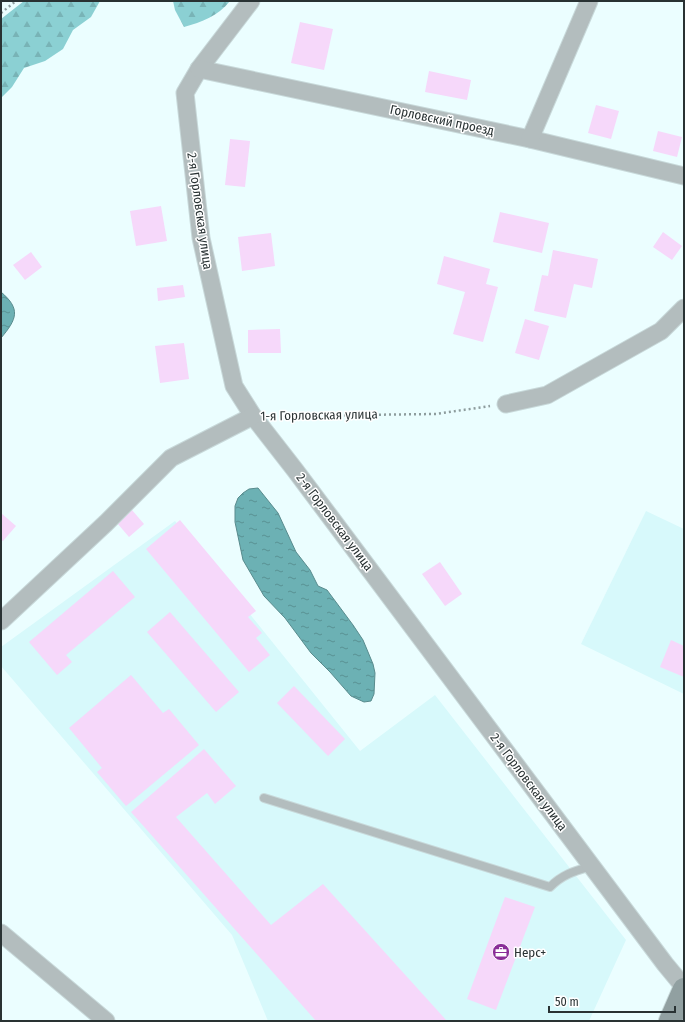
<svg xmlns="http://www.w3.org/2000/svg" width="685" height="1022" viewBox="0 0 685 1022" font-family="'Fira Sans Condensed',sans-serif">
  <style>
    .built { fill: #d7f9fb }
    .forest { fill: url(#forest-firs) }
    .water { fill: url(#water-ripples); stroke: #588b8d }
    .building { fill: #f6d8fa }
    .lines { fill: none; stroke-linecap: round; stroke-linejoin: round }
    .lane-casing { stroke: #c8d9da; stroke-width: 10 }
    .street-casing { stroke: #c8d9da; stroke-width: 19 }
    .secondary-casing { stroke: #c8d9da; stroke-width: 24 }
    .path { stroke: #8d9c9d; stroke-width: 2.5; stroke-dasharray: 2 3; stroke-linecap: butt }
    .lane { stroke: #b3bdbe; stroke-width: 8 }
    .street { stroke: #b3bdbe; stroke-width: 17 }
    .secondary { stroke: #91a0a1; stroke-width: 22 }
    .labels { text-anchor: middle; dominant-baseline: central; stroke-width: 3; stroke-linejoin: round; paint-order: stroke }
    .street-label { font-size: 13px; fill: #293233; stroke: #fff }
    .poi-label { font-size: 13px; fill: #293233; stroke: #fff; text-anchor: start }
  </style>
  <defs>
    <pattern id="forest-firs" width="22" height="20" patternUnits="userSpaceOnUse"><rect width="22" height="20" fill="#8bd0d3"/><path d="M5 1l3.5 6h-7zM16 11l3.5 6h-7z" fill="#78b3b6"/></pattern>
    <pattern id="water-ripples" width="26" height="14" patternUnits="userSpaceOnUse"><rect width="26" height="14" fill="#6cb1b4"/><path d="M2 4q2-2 4 0t4 0M15 11q2-2 4 0t4 0" fill="none" stroke="#599193"/></pattern>
  </defs>
  <rect width="100%" height="100%" fill="#ebfeff"/>
  <g class="built">
    <polygon points="646,511 684,529 684,694 581,644"/>
    <polygon points="175,521 360,751 435,695 626,940 589,1021 268,1021 232,935 1,666 1,647"/>
  </g>
  <g class="forest">
    <polygon points="24,1 100,1 91,17 73,30 63,49 45,61 24,68 12,87 1,98 1,19"/>
    <path d="M173,1H230C218,16 202,22 184,27L175,10Z"/>
  </g>
  <g class="water">
    <path d="M1,292C21,309 17,319 1,338Z"/>
    <polygon points="258,488 278,513 296,552 310,570 318,586 327,590 353,625 363,640 373,664 375,673 374,694 371,701 364,702 351,696 330,672 311,653 285,618 264,596 243,560 235,522 235,506 238,498 243,493 249,489"/>
  </g>
  <g class="building">
    <polygon points="300,22 333,29 324,70 291,63"/>
    <polygon points="429,71 471,80 467,100 425,92"/>
    <polygon points="596,105 619,111 611,139 588,133"/>
    <polygon points="658,131 682,137 677,157 653,151"/>
    <polygon points="230,139 250,141 245,187 225,185"/>
    <polygon points="161,206 167,241 136,246 130,211"/>
    <polygon points="500,212 549,223 542,253 493,242"/>
    <polygon points="663,232 682,246 672,260 653,247"/>
    <polygon points="271,233 275,266 242,271 238,237"/>
    <polygon points="553,250 598,259 592,288 574,284 566,318 534,311 542,275 548,276"/>
    <polygon points="31,252 42,267 25,280 13,265"/>
    <polygon points="444,256 490,269 486,284 498,287 483,342 453,334 465,292 437,284"/>
    <polygon points="183,285 185,297 158,301 157,288"/>
    <polygon points="525,319 549,326 539,360 515,353"/>
    <polygon points="280,329 281,353 248,353 248,330"/>
    <polygon points="184,343 189,379 160,383 155,346"/>
    <polygon points="132,510 144,524 129,537 117,523"/>
    <polygon points="1,513 16,526 3,541 1,540"/>
    <polygon points="180,520 256,611 248,617 262,633 256,638 270,655 249,672 146,549"/>
    <polygon points="440,562 462,594 445,606 422,574"/>
    <polygon points="113,571 135,597 66,655 72,662 57,675 29,642"/>
    <polygon points="170,612 239,692 216,712 147,632"/>
    <polygon points="671,640 684,646 684,677 660,667"/>
    <polygon points="131,675 163,713 169,709 199,745 126,806 97,772 102,768 69,728"/>
    <polygon points="294,686 345,739 328,756 277,703"/>
    <polygon points="204,749 236,786 215,804 207,793 176,817 271,925 323,884 447,1021 316,1021 131,812"/>
    <polygon points="505,897 535,907 496,1010 467,999"/>
  </g>
  <g class="lines">
    <defs>
      <path id="lane" d="M264,798L550,887C563,874 575,871 592,866"/>
      <g id="street">
        <polyline points="251,1 199,69 185,93 201,238 234,386 253,416 295,470 665,964 684,987"/>
        <polyline points="199,69 530,139 684,176"/>
        <polyline points="530,139 589,1"/>
        <polyline points="506,404 547,395 661,331 684,308"/>
        <polyline points="1,621 106,523 171,458 253,416"/>
        <polyline points="1,933 106,1021"/>
      </g>
      <polyline id="secondary" points="670,1021 684,989"/>
    </defs>
    <use href="#lane" class="lane-casing"/>
    <use href="#street" class="street-casing"/>
    <use href="#secondary" class="secondary-casing"/>
    <g class="path">
      <polyline points="1,13 16,1"/>
      <polyline points="274,416 436,414 490,406"/>
    </g>
    <use href="#lane" class="lane"/>
    <use href="#street" class="street"/>
    <use href="#secondary" class="secondary"/>
  </g>
  <defs>
    <symbol id="office-disc" viewBox="-11 -11 22 22"><circle r="9.5" fill="#8a2d98" stroke="#fff"/><path d="M-6-3h4V-5.5h4V-3h4V5H-6ZM-1-4.5V-3h2v-1.5ZM-6 0V1H6V0Z" fill="#fff"/></symbol>
  </defs>
  <g fill-rule="evenodd">
    <use href="#office-disc" x="491" y="942" width="20" height="20"/>
  </g>
  <g class="labels">
    <g class="street-label">
      <text transform="translate(442 120) rotate(12)">Горловский проезд</text>
      <text transform="translate(200 211) rotate(82)">2-я Горловская улица</text>
      <text transform="translate(319 415) rotate(-1)">1-я Горловская улица</text>
      <text transform="translate(335 522) rotate(53)">2-я Горловская улица</text>
      <text transform="translate(529 782) rotate(53)">2-я Горловская улица</text>
    </g>
    <g class="poi-label">
      <text x="514" y="952">Нерс+</text>
    </g>
  </g>
  <rect width="685" height="1022" fill="none" stroke="#293233" stroke-width="4"/>
  <path d="M549 1006v6h126v-6" fill="none" stroke="#293233" stroke-width="2"/>
  <text x="555" y="1006" font-size="12" fill="#293233" stroke="#ffffff" stroke-width="3" paint-order="stroke">50 m</text>
</svg>
